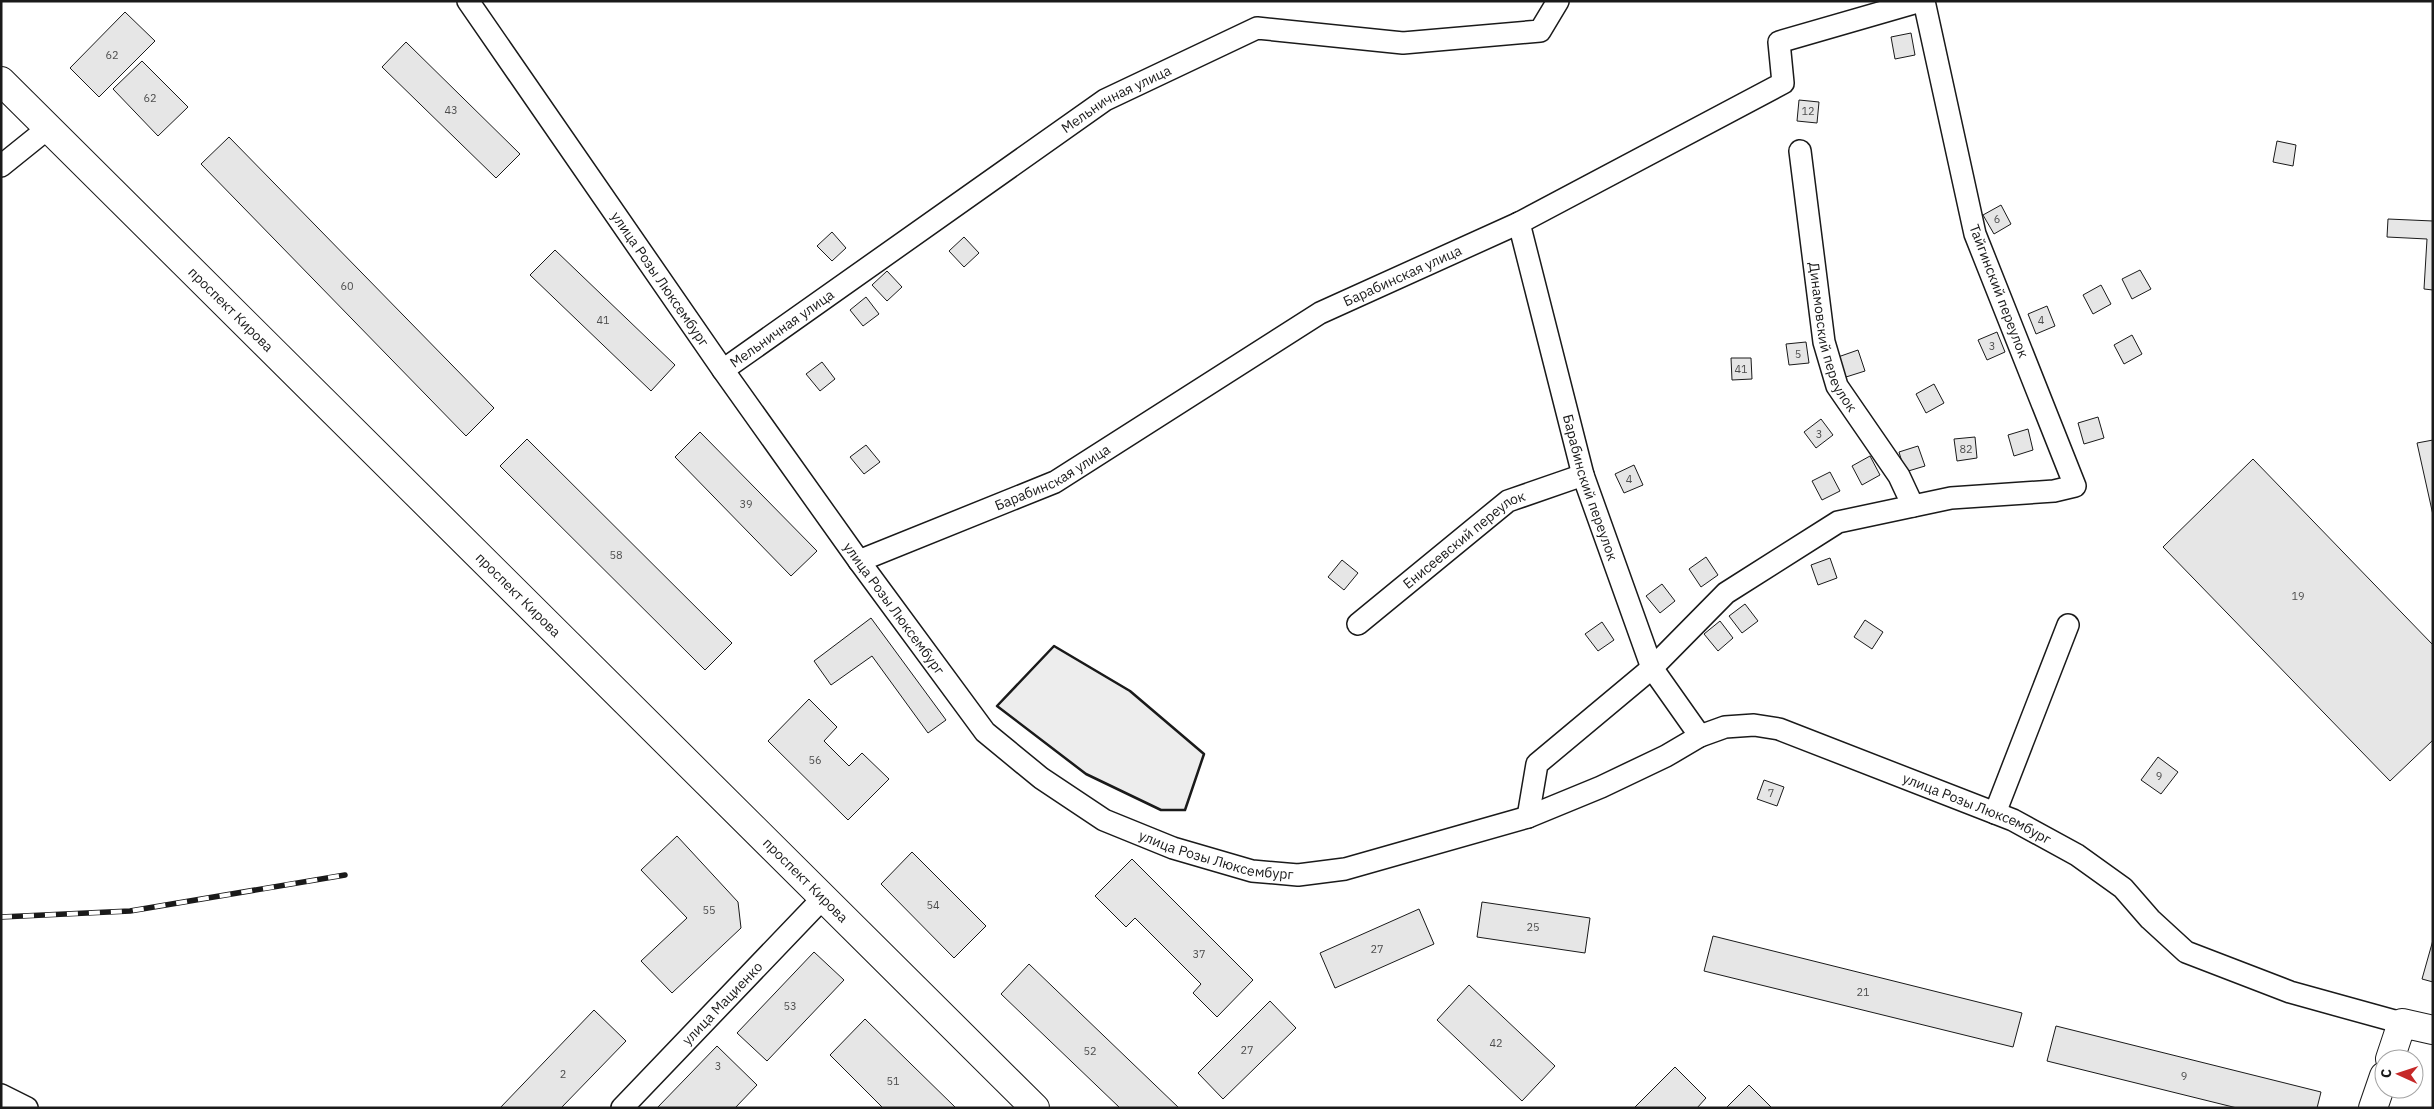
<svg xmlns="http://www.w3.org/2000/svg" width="2434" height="1109" viewBox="0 0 2434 1109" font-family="'IBM Plex Sans',sans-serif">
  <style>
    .parking { fill: #ededed; stroke: #6a6a6a }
    .building { fill: #e6e6e6; stroke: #1a1a1a }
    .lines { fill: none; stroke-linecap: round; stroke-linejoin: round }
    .minor-casing { stroke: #1a1a1a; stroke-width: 24 }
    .major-casing { stroke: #1a1a1a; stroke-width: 30 }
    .minor { stroke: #fff; stroke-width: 21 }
    .major { stroke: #fff; stroke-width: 28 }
    .rail-casing { stroke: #1a1a1a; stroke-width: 5.5 }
    .rail { stroke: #fff; stroke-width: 4; stroke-dasharray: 11; stroke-linecap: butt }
    .wall { stroke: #1a1a1a; stroke-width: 2.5 }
    .labels { text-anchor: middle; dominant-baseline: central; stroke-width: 4; stroke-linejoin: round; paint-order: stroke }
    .number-label { font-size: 11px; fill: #4d4d4d }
    .street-label { font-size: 14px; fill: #1a1a1a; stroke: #fff }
  </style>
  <rect width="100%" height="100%" fill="#fff"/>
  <polygon class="parking" points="1054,646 1130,691 1204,754 1185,810 1161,810 1086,774 997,706"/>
  <g class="building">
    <polygon points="125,12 155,41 99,97 70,68"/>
    <polygon points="1911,33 1915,55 1895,59 1891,37"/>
    <polygon points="406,42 520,154 496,178 382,67"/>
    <polygon points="142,61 188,107 158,136 113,89"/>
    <polygon points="1799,100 1819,102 1817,123 1797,121"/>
    <polygon points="229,137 494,408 466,436 201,164"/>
    <polygon points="2277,141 2296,145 2293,166 2273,162"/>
    <polygon points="2001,205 2011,224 1994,234 1983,215"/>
    <polygon points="2388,219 2433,221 2433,290 2424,289 2427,239 2387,237"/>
    <polygon points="832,232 846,248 832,261 817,246"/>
    <polygon points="964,237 979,253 964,267 949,251"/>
    <polygon points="555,250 675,365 651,391 530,275"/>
    <polygon points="2140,270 2151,289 2132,299 2122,279"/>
    <polygon points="887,271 902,287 887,301 872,285"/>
    <polygon points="2101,285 2111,304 2093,314 2083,295"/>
    <polygon points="866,297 879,314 863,326 850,310"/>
    <polygon points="2047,306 2055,326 2036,334 2028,314"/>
    <polygon points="1997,332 2005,352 1987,360 1978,340"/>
    <polygon points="2132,335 2142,354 2124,364 2114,345"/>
    <polygon points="1806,342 1809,363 1789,365 1786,344"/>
    <polygon points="1858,350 1865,371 1846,377 1838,357"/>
    <polygon points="1731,358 1751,358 1752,379 1732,380"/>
    <polygon points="822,362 835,379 820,391 806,374"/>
    <polygon points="1934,384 1944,403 1926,413 1916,394"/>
    <polygon points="2098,417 2104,438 2084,444 2078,423"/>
    <polygon points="1821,419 1833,435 1816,448 1804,432"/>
    <polygon points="2028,429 2033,450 2014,456 2008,435"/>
    <polygon points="700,432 817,551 791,576 675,457"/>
    <polygon points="1975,437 1977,458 1957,461 1954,439"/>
    <polygon points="527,439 732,643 705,670 500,466"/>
    <polygon points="2433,440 2433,515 2417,443"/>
    <polygon points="866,445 880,462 864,474 850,457"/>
    <polygon points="1918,446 1925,466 1905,472 1899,452"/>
    <polygon points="1870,456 1880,475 1862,485 1852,466"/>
    <polygon points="2253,459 2433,645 2433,740 2390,781 2163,547"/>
    <polygon points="1634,465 1643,485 1624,493 1615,474"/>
    <polygon points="1830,472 1840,491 1822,500 1812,481"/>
    <polygon points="1706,557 1718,575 1701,587 1689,569"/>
    <polygon points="1830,558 1837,578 1818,585 1811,565"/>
    <polygon points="1342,560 1358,573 1344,590 1328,577"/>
    <polygon points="1662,584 1675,601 1660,613 1646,596"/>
    <polygon points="1745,604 1758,621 1742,633 1729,616"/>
    <polygon points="871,618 946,720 928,733 872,656 831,685 814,661"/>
    <polygon points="1865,620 1883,632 1872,649 1854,637"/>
    <polygon points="1720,621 1733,638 1718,651 1704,634"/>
    <polygon points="1602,622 1614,640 1598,651 1585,634"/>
    <polygon points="809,699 837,727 824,741 849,766 862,753 889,779 848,820 768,741"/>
    <polygon points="2158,757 2178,772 2161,794 2141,780"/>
    <polygon points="1764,780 1784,787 1777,806 1757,799"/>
    <polygon points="677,836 738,902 741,928 672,993 641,961 687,918 641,870"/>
    <polygon points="912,852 986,926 954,958 881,884"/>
    <polygon points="1132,859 1253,980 1217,1017 1193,993 1201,984 1135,918 1126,927 1095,896"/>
    <polygon points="1482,902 1590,918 1585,953 1477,937"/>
    <polygon points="1419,909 1434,944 1335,988 1320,953"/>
    <polygon points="1713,936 2022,1013 2013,1047 1704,971"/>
    <polygon points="2433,940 2433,982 2422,979"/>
    <polygon points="814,952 844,980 767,1061 737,1033"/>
    <polygon points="1029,964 1179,1108 1120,1108 1001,994"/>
    <polygon points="1469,985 1555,1066 1522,1101 1437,1020"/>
    <polygon points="1270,1001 1296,1028 1223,1099 1198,1073"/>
    <polygon points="594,1010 626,1041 561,1108 500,1108"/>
    <polygon points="865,1019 956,1108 883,1108 830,1055"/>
    <polygon points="2056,1026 2321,1092 2317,1108 2237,1108 2047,1061"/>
    <polygon points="717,1046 757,1085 735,1108 657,1108"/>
    <polygon points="1675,1067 1706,1098 1697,1108 1634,1108"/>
    <polygon points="1749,1085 1772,1108 1726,1108"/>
  </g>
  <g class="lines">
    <defs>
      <g id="minor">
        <path id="s1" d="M468,1L723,370L859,561L985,732L1041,778L1104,820L1173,848L1252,871L1298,875L1345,869L1528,817L1601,787L1666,756L1700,736L1725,727L1754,725L1779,729L2013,820L2077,855L2123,888L2150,919L2186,952L2290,992L2402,1023"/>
        <path id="s2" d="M1800,151L1824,342L1837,386L1899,476L1913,506"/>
        <polyline points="1,166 47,129"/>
        <path id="s3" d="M1519,223L1583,475L1652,668L1700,736"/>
        <path id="s4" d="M723,370L1105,100L1257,28L1403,43L1540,31L1558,1"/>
        <path id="s5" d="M859,561L1055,482L1320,313L1519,223L1783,83L1779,42L1921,1"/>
        <path id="s6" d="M1358,624L1508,501L1583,475"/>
        <polyline points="1995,813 2068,625"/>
        <polyline points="1528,817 1537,764 1652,668 1726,593 1838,522 1951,498 2054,491 2075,486 1975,234 1924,1"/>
        <polyline points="1,1095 27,1108"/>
        <path id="s7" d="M622,1108L823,898"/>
      </g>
      <g id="major">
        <path id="s8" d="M1,81L1035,1108"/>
        <polyline points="2390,1059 2402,1023 2433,1030"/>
        <polyline points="2373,1108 2384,1076"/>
      </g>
    </defs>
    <use href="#minor" class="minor-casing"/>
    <use href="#major" class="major-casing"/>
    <use href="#minor" class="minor"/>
    <use href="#major" class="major"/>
    <defs>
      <polyline id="rail" points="1,917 130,911 345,875"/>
    </defs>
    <use href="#rail" class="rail-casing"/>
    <use href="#rail" class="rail"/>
    <polygon class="wall" points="1054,646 1130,691 1204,754 1185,810 1161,810 1086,774 997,706"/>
  </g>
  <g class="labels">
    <g class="number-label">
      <text x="112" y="55">62</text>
      <text x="150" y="98">62</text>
      <text x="451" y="110">43</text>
      <text x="1808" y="111">12</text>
      <text x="1997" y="219">6</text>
      <text x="347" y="286">60</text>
      <text x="603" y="320">41</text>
      <text x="2041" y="320">4</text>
      <text x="1992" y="346">3</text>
      <text x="1798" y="354">5</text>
      <text x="1741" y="369">41</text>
      <text x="1819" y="434">3</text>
      <text x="1966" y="449">82</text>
      <text x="1629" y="479">4</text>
      <text x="746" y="504">39</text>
      <text x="616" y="555">58</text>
      <text x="2298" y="596">19</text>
      <text x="815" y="760">56</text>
      <text x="2159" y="776">9</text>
      <text x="1771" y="793">7</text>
      <text x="933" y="905">54</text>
      <text x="709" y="910">55</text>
      <text x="1533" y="927">25</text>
      <text x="1377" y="949">27</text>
      <text x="1199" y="954">37</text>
      <text x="1863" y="992">21</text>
      <text x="790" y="1006">53</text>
      <text x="1496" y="1043">42</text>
      <text x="1247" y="1050">27</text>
      <text x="1090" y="1051">52</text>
      <text x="718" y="1066">3</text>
      <text x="563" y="1074">2</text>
      <text x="2184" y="1076">9</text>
      <text x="893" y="1081">51</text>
    </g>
    <g class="street-label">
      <text stroke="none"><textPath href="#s4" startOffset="478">Мельничная улица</textPath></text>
      <text stroke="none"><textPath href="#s5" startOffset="616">Барабинская улица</textPath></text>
      <text stroke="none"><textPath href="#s1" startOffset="338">улица Розы Люксембург</textPath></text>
      <text transform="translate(1999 291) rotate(69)">Тайгинский переулок</text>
      <text stroke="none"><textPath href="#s8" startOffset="324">проспект Кирова</textPath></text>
      <text stroke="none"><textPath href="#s4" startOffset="72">Мельничная улица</textPath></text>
      <text stroke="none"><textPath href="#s2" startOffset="190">Динамовский переулок</textPath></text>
      <text stroke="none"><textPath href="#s5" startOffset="211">Барабинская улица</textPath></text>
      <text stroke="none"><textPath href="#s3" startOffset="274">Барабинский переулок</textPath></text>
      <text stroke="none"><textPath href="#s6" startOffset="136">Енисеевский переулок</textPath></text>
      <text stroke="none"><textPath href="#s8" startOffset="729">проспект Кирова</textPath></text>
      <text stroke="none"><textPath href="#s1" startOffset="742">улица Розы Люксембург</textPath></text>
      <text stroke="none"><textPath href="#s1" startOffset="1969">улица Розы Люксембург</textPath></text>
      <text stroke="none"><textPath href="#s1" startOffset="1162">улица Розы Люксембург</textPath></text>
      <text stroke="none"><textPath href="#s8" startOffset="1134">проспект Кирова</textPath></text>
      <text stroke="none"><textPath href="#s7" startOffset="145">улица Мациенко</textPath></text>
    </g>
  </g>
  <rect width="2434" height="1109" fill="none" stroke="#1a1a1a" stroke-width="5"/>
  <g transform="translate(2399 1074) rotate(273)"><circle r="24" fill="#ffffff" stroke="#a3a3a3"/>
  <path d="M0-4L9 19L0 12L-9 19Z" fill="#c62828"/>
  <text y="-8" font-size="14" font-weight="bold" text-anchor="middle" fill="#1a1a1a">С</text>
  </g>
</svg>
